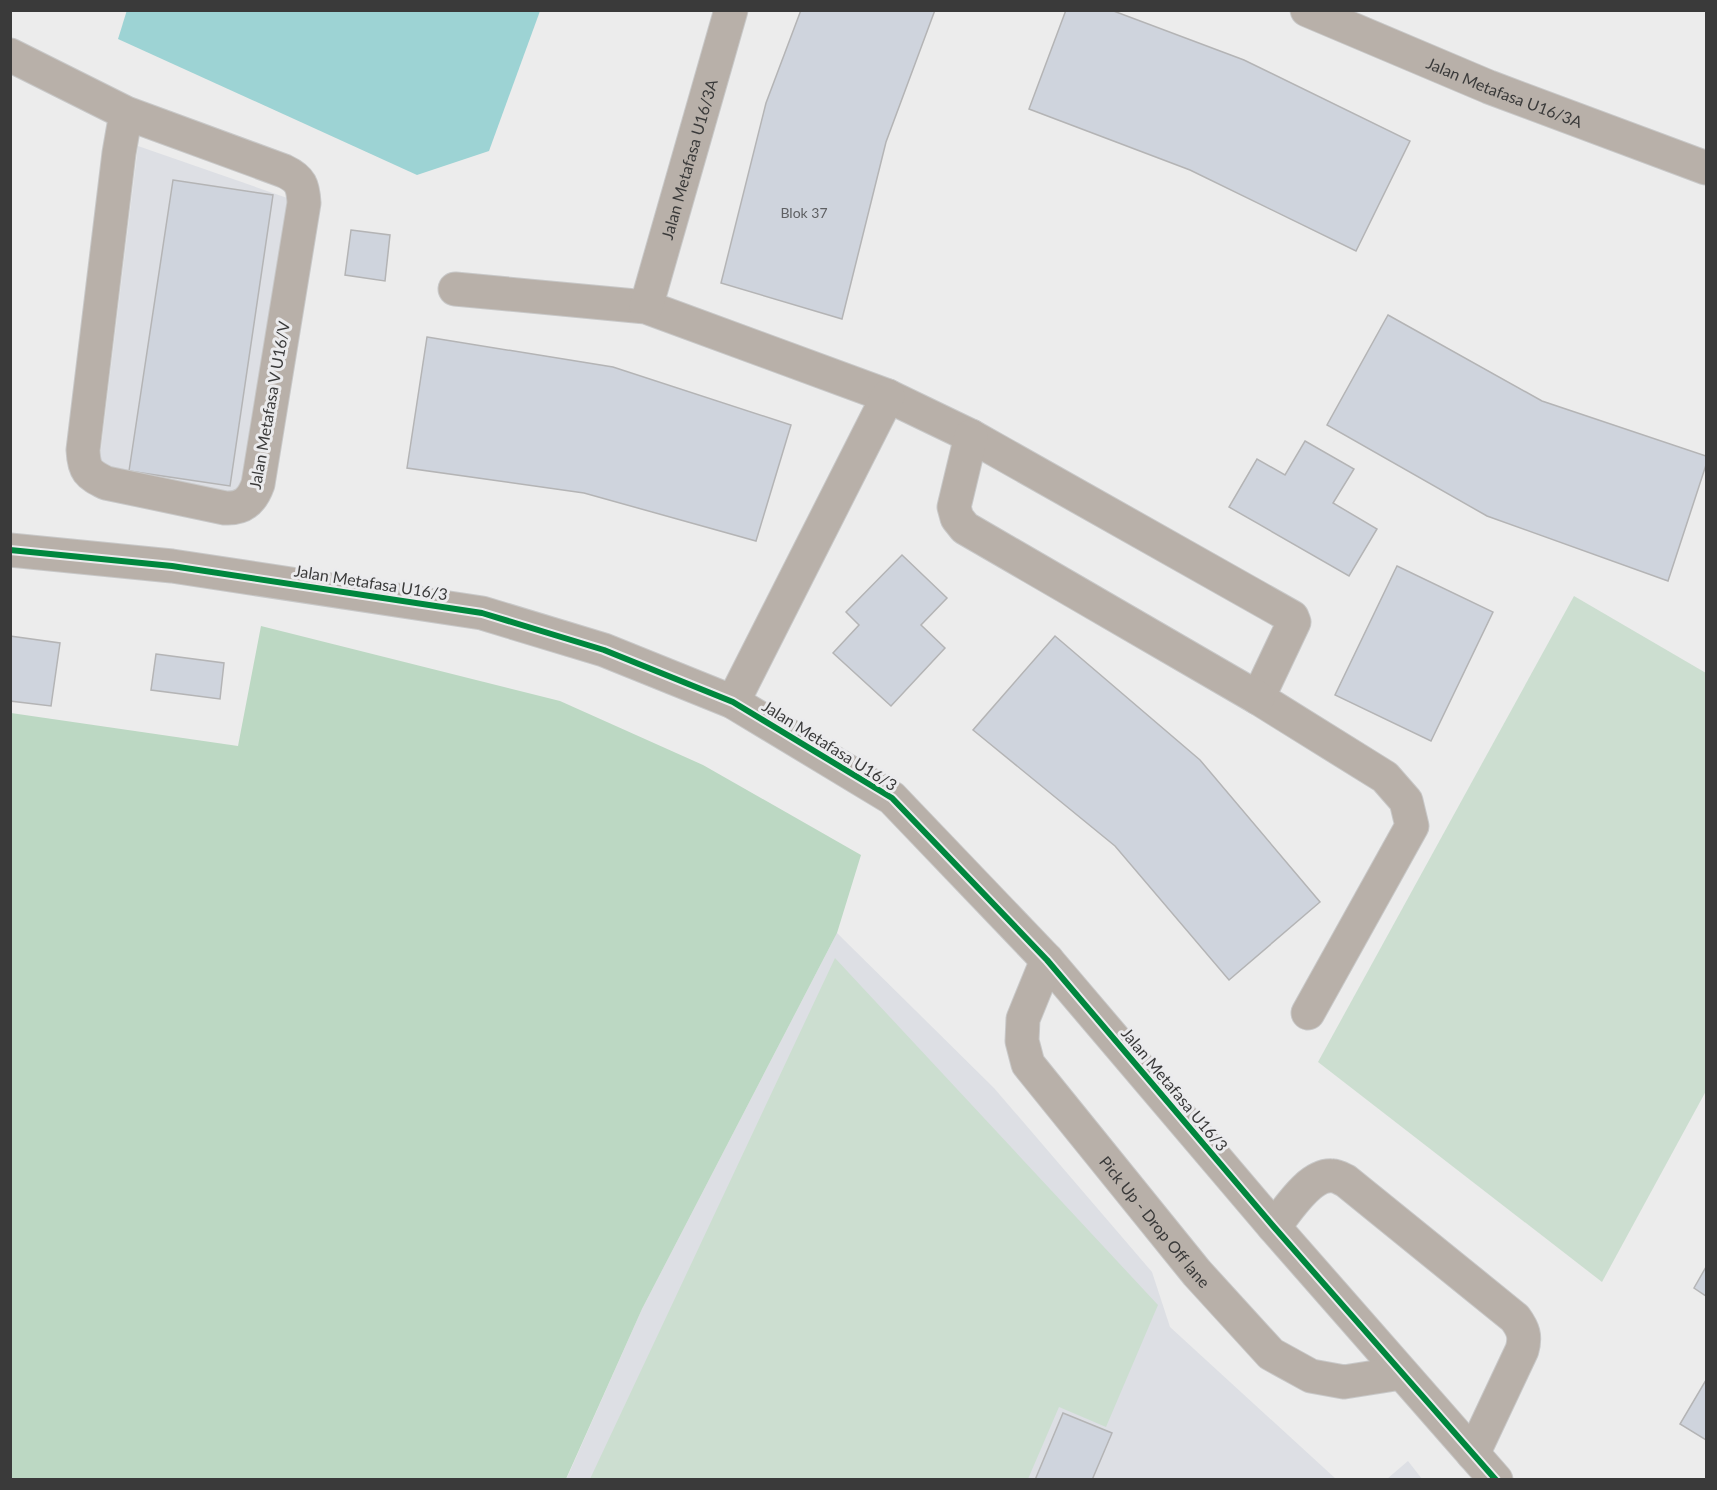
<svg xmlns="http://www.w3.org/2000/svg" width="1717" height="1490" viewBox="0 0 1717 1490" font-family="Lato,sans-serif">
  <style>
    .built { fill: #dddfe4 }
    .green { fill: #ccded0 }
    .forest { fill: #bcd8c3 }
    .water { fill: #9dd3d4 }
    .building { fill: #cfd4dd; stroke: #b4b4b5; stroke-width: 1.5 }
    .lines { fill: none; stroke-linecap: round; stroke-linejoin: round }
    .minor-casing { stroke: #c8c8c8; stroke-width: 35 }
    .minor { stroke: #b8b0a9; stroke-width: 33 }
    .cycleway-casing { stroke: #ebebed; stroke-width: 10 }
    .cycleway { stroke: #00873e; stroke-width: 6 }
    .labels { text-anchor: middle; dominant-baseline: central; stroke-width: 6; stroke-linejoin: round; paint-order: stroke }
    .number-label { font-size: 14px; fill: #5f6063 }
    .street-label { font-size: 16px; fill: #3a3a3a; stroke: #ebebed }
  </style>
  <rect width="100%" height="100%" fill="#ececec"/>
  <g class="built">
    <polygon points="138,146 293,200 246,487 238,496 99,465"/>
    <polygon points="837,933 994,1088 1152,1272 1170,1327 1336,1479 566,1480 642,1309"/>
    <polygon points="1408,1461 1422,1479 1387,1479"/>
  </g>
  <g class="green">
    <polygon points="1574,596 1706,673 1706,1091 1602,1282 1318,1062"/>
    <polygon points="835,958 1158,1305 1106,1427 1059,1407 1028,1479 590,1479"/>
  </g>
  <polygon class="forest" points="261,626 560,701 703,765 861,855 837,933 642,1309 566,1479 11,1479 11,713 238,746"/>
  <polygon class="water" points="127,10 540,10 540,11 489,151 417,175 118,39"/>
  <g class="building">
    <polygon points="801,10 935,10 886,142 842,319 721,283 766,103"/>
    <polygon points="1066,10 1111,10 1244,60 1410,141 1356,251 1190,170 1029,109"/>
    <polygon points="173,180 273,195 230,486 129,471"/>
    <polygon points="351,230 390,235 385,281 345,275"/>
    <polygon points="1388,315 1542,401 1706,456 1706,465 1668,581 1487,516 1327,425"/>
    <polygon points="427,337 613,367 791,425 756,541 584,493 407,468"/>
    <polygon points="1305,441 1354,469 1333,503 1377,529 1349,576 1229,507 1257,459 1285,475"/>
    <polygon points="902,555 947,598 921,625 945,648 891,706 833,653 859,625 846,612"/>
    <polygon points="1397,566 1493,612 1431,741 1335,695"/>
    <polygon points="10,636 60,643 51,706 10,701"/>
    <polygon points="1055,636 1200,760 1320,902 1229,980 1115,846 973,730"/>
    <polygon points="156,654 224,663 220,699 151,690"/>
    <polygon points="1706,1267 1706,1296 1694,1288"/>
    <polygon points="1706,1380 1706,1440 1680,1424"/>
    <polygon points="1063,1413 1112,1433 1092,1480 1035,1480"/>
  </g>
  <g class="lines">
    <defs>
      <g id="minor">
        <path id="s1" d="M1307,10L1489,87L1706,168"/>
        <path d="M10,55L126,113L284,171C301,179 303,186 304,203L258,484C252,501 243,509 225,508L106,483C88,474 84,471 83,450L119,153L126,113"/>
        <polyline points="455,289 646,307 888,396 971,436 1292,617 1294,622 1258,698 1385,777 1406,801 1412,826 1308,1013"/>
        <path id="s2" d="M646,307L731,10"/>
        <polyline points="971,436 954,507 957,518 965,528 1258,698"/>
        <polyline points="10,550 172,566 482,613 604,650 733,702 892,798 1047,960 1274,1227 1496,1480"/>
        <polyline points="733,702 888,396"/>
        <path id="s3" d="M1047,960L1023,1019L1022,1041L1028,1064L1197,1273L1271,1354L1311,1376L1344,1382L1401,1373"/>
        <path d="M1274,1227C1287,1211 1310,1173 1333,1176C1337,1176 1342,1179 1346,1181L1515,1318C1523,1329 1526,1336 1522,1350L1473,1454"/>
      </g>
    </defs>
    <use href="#minor" class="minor-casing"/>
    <use href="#minor" class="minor"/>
    <defs>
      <polyline id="cycleway" points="10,550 172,566 482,613 604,650 733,702 892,798 1047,960 1274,1227 1496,1480"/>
    </defs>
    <use href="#cycleway" class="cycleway-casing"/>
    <use href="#cycleway" class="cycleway"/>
  </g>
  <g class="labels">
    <g class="number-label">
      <text x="804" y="212">Blok 37</text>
    </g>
    <g class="street-label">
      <text stroke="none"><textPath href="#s1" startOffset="214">Jalan Metafasa U16/3A</textPath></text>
      <text stroke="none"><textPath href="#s2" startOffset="154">Jalan Metafasa U16/3A</textPath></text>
      <text transform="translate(269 405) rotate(-80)">Jalan Metafasa V U16/V</text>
      <text transform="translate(371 582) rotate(9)">Jalan Metafasa U16/3</text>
      <text transform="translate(830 745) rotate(32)">Jalan Metafasa U16/3</text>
      <text transform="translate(1175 1089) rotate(50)">Jalan Metafasa U16/3</text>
      <text stroke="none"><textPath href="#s3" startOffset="312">Pick Up - Drop Off lane</textPath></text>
    </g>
  </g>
  <rect width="1717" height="1490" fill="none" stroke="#3a3a3a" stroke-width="24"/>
</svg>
